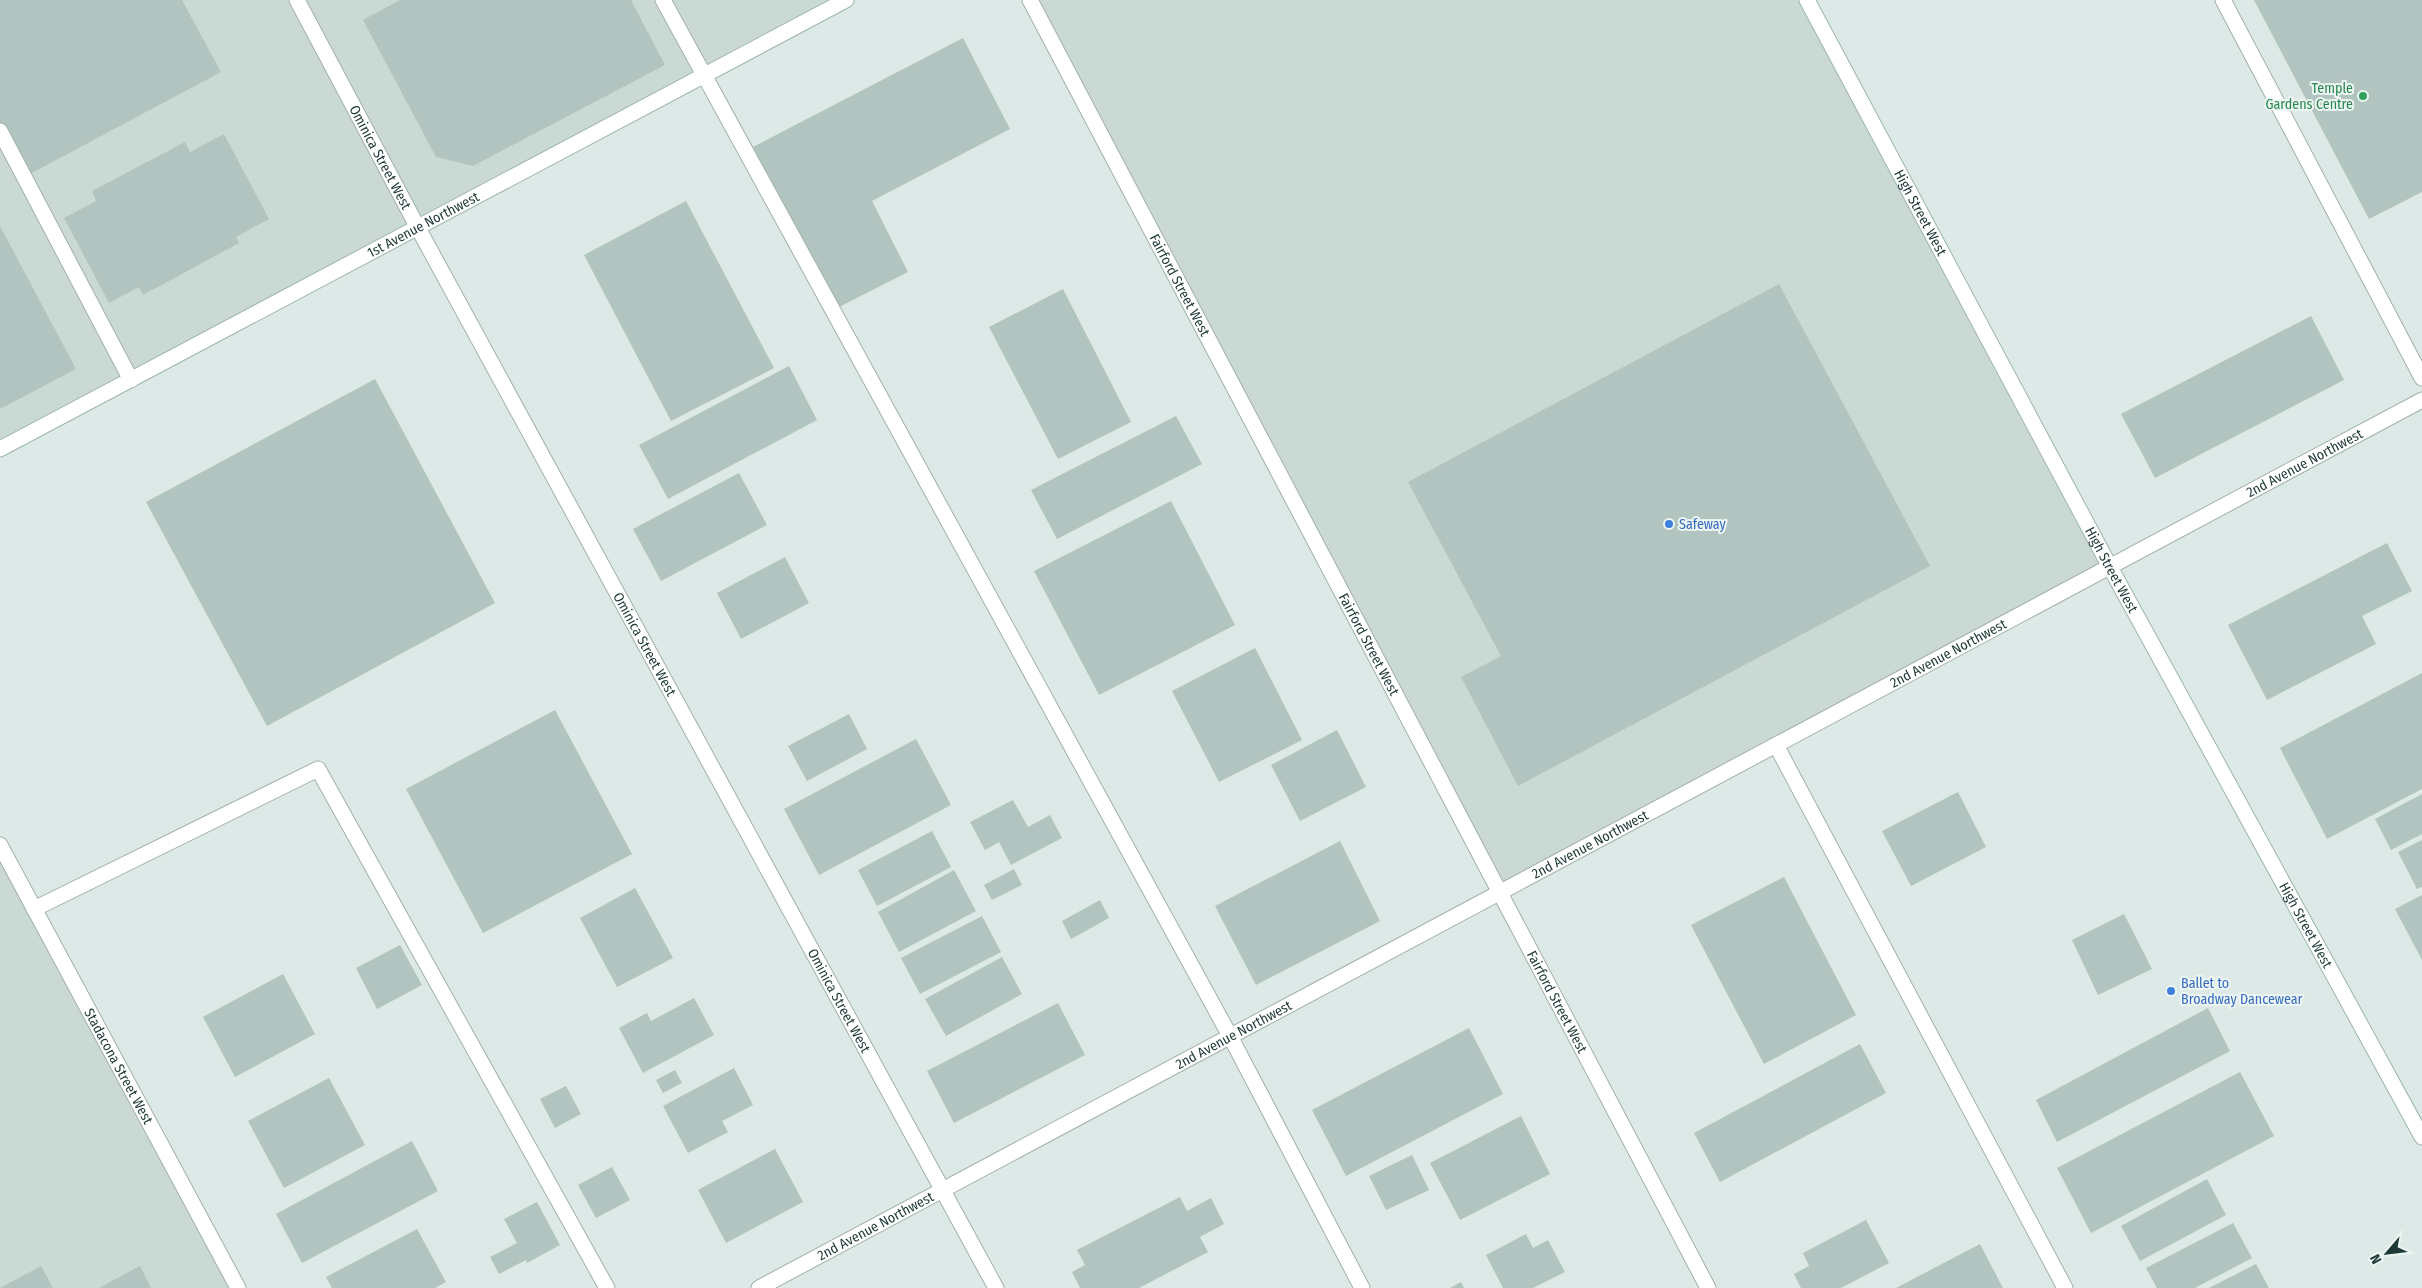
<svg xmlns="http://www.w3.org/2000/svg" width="2422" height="1288" viewBox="0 0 2422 1288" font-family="'Fira Sans Condensed',sans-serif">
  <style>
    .built { fill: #cbd9d5 }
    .building { fill: #b2c4bf }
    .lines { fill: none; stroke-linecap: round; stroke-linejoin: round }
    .lane-casing { stroke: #a0b1ae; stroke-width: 17 }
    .street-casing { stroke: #a0b1ae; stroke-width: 17 }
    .secondary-casing { stroke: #9cb5b0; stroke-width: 17 }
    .lane { stroke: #fff; stroke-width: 15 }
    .street { stroke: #fff; stroke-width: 15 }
    .secondary { stroke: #fff; stroke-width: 15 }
    .leisure-dot { fill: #2e9e5b; stroke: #edf6f3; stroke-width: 2 }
    .shop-dot { fill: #3f7fe0; stroke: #edf6f3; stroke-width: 2 }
    .labels { text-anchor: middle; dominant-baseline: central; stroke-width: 4; stroke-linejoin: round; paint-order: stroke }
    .leisure-label { font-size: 14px; fill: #27864d; stroke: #edf6f3; text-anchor: end }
    .street-label { font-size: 14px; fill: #1e3936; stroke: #edf6f3 }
    .shop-label { font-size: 14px; fill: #366cbe; stroke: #edf6f3; text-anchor: start }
  </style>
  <rect width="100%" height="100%" fill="#dde9e6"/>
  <g class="built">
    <polygon points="0,0 846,0 0,449"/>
    <polygon points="1030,0 1807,0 2110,567 1499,893"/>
    <polygon points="0,845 238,1288 0,1288"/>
  </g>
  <g class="building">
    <polygon points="0,0 182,0 221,72 28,175 0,122"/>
    <polygon points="400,0 631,0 665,65 473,166 436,157 363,20"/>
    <polygon points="2254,0 2422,0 2422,192 2369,219"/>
    <polygon points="963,38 1010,129 872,201 908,272 837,308 753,147"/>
    <polygon points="224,134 269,219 236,237 239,243 143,295 139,287 109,303 64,218 96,201 92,191 185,142 190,152"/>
    <polygon points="686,201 774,368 671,421 584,255"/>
    <polygon points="0,226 76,369 0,409"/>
    <polygon points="1779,284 1930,566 1518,786 1461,677 1501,656 1408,482"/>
    <polygon points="1063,289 1131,422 1058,459 989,327"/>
    <polygon points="2311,316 2344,380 2155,478 2121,414"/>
    <polygon points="789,366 817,420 668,499 639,445"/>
    <polygon points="375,379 495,603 267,726 146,502"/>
    <polygon points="1176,416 1202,464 1057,539 1031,490"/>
    <polygon points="739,473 767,525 661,581 633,529"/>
    <polygon points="1171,501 1235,625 1099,695 1034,571"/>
    <polygon points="2387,543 2412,591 2362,616 2376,644 2267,700 2228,625"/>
    <polygon points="785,557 809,603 741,639 717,593"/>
    <polygon points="1255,648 1302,740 1219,782 1172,691"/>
    <polygon points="2422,673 2422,789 2327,839 2280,748"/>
    <polygon points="555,710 632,854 483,933 406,789"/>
    <polygon points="849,714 867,749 807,781 788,746"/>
    <polygon points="1337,730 1366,787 1300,821 1271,765"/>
    <polygon points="916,739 951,805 819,875 784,809"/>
    <polygon points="1958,792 1986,847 1911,886 1882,831"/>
    <polygon points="2422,794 2422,834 2391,850 2375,819"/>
    <polygon points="1013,800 1028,827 1050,815 1062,838 1011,865 999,842 985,850 970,822"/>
    <polygon points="932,831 951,867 877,906 858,870"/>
    <polygon points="2422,840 2422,887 2417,889 2398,852"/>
    <polygon points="1340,841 1380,921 1256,985 1215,906"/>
    <polygon points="1014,869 1022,885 992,900 984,885"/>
    <polygon points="954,870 976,911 899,952 878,912"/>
    <polygon points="1784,877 1856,1015 1764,1064 1691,925"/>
    <polygon points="635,888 673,958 617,987 580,918"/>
    <polygon points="2422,895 2422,960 2395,909"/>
    <polygon points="1100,900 1109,918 1071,939 1062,921"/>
    <polygon points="2124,914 2152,969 2098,995 2072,940"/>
    <polygon points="982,916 1001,952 920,994 901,958"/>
    <polygon points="400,945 422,985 377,1009 356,968"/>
    <polygon points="1002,957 1022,994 946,1036 925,999"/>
    <polygon points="283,974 315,1034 235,1077 203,1017"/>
    <polygon points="694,998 714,1035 643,1073 619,1028 647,1013 651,1021"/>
    <polygon points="1058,1003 1085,1055 954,1123 927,1071"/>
    <polygon points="2208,1008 2230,1051 2057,1142 2036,1100"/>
    <polygon points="1469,1028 1503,1094 1346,1176 1312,1110"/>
    <polygon points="1860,1044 1886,1093 1720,1182 1694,1133"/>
    <polygon points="734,1068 753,1105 722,1121 728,1132 688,1153 663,1106"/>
    <polygon points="675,1070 682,1083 663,1093 656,1080"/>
    <polygon points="2240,1072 2274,1136 2091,1233 2057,1168"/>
    <polygon points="329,1078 365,1145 284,1188 248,1121"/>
    <polygon points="566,1086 581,1114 555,1128 540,1099"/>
    <polygon points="1521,1116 1550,1174 1460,1220 1430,1163"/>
    <polygon points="412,1141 438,1191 302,1263 276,1214"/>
    <polygon points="775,1149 803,1202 726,1243 698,1190"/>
    <polygon points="1412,1155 1429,1190 1386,1210 1369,1176"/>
    <polygon points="612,1167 630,1200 596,1218 578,1185"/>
    <polygon points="2207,1179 2226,1215 2140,1261 2121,1226"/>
    <polygon points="1180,1197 1187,1211 1211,1198 1224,1224 1200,1237 1208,1252 1139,1288 1080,1288 1072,1272 1085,1265 1077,1250"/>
    <polygon points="537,1202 560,1245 527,1263 526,1260 499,1274 490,1257 517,1243 504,1219"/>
    <polygon points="1866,1220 1889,1263 1841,1288 1801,1288 1794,1274 1809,1266 1803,1253"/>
    <polygon points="2233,1223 2252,1258 2195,1288 2157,1288 2146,1268"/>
    <polygon points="417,1229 446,1282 435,1288 332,1288 326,1277"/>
    <polygon points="1526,1234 1533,1248 1548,1240 1565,1272 1533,1288 1503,1288 1486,1255"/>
    <polygon points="1980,1244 2003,1288 1896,1288"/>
    <polygon points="2256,1264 2269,1288 2209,1288"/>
    <polygon points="41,1266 53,1288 0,1288"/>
    <polygon points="140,1266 151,1288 99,1288"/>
    <polygon points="1461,1282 1464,1288 1450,1288"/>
  </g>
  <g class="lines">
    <defs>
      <g id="lane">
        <polyline points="663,0 1230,1036 1362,1288"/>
        <polyline points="2223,0 2422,378"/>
        <polyline points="0,131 131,380"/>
        <polyline points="1776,745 2065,1288"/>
        <polyline points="34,909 318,769 607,1288"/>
      </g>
      <g id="street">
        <path id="s1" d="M297,0L418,228L996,1288"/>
        <path id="s2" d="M1030,0L1708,1288"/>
        <path id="s3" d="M0,845L238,1288"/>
        <path id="s4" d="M759,1288L2422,400"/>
      </g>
      <g id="secondary">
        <path id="s5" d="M1807,0L2110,567L2422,1137"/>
        <path id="s6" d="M0,449L846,0"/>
      </g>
    </defs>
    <use href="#lane" class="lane-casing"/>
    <use href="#street" class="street-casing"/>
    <use href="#secondary" class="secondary-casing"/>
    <use href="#lane" class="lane"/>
    <use href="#street" class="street"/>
    <use href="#secondary" class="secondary"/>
  </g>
  <circle class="leisure-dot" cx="2363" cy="96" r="5"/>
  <g class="shop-dot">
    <circle cx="1669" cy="524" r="5"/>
    <circle cx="2171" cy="991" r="5"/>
  </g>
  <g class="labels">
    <g class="leisure-label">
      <text x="2353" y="88">Temple<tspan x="2353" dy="16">Gardens Centre</tspan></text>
    </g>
    <g class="street-label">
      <text stroke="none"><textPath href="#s1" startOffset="178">Ominica Street West</textPath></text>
      <text stroke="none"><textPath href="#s5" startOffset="241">High Street West</textPath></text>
      <text stroke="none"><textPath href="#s6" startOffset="479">1st Avenue Northwest</textPath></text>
      <text stroke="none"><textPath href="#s2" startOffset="322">Fairford Street West</textPath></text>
      <text stroke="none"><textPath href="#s4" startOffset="1752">2nd Avenue Northwest</textPath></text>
      <text stroke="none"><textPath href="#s5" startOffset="646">High Street West</textPath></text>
      <text stroke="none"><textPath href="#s1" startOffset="732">Ominica Street West</textPath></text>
      <text stroke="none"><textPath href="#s2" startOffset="728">Fairford Street West</textPath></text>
      <text stroke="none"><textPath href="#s4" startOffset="1348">2nd Avenue Northwest</textPath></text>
      <text stroke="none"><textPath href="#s4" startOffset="942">2nd Avenue Northwest</textPath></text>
      <text stroke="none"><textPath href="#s5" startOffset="1051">High Street West</textPath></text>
      <text stroke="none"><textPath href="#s1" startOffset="1138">Ominica Street West</textPath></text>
      <text stroke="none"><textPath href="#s2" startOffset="1132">Fairford Street West</textPath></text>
      <text stroke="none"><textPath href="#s4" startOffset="538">2nd Avenue Northwest</textPath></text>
      <text stroke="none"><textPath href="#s3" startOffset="251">Stadacona Street West</textPath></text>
      <text stroke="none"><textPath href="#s4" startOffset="132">2nd Avenue Northwest</textPath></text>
    </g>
    <g class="shop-label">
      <text x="1679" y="524">Safeway</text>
      <text x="2181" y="983">Ballet to<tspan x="2181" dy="16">Broadway Dancewear</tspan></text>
    </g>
  </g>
  <g transform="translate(2387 1253) rotate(242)" stroke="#edf6f3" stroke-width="4" paint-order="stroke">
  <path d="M0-4L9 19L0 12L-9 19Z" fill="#1e3936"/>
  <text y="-8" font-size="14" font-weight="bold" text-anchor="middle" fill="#1e3936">N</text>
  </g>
</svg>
